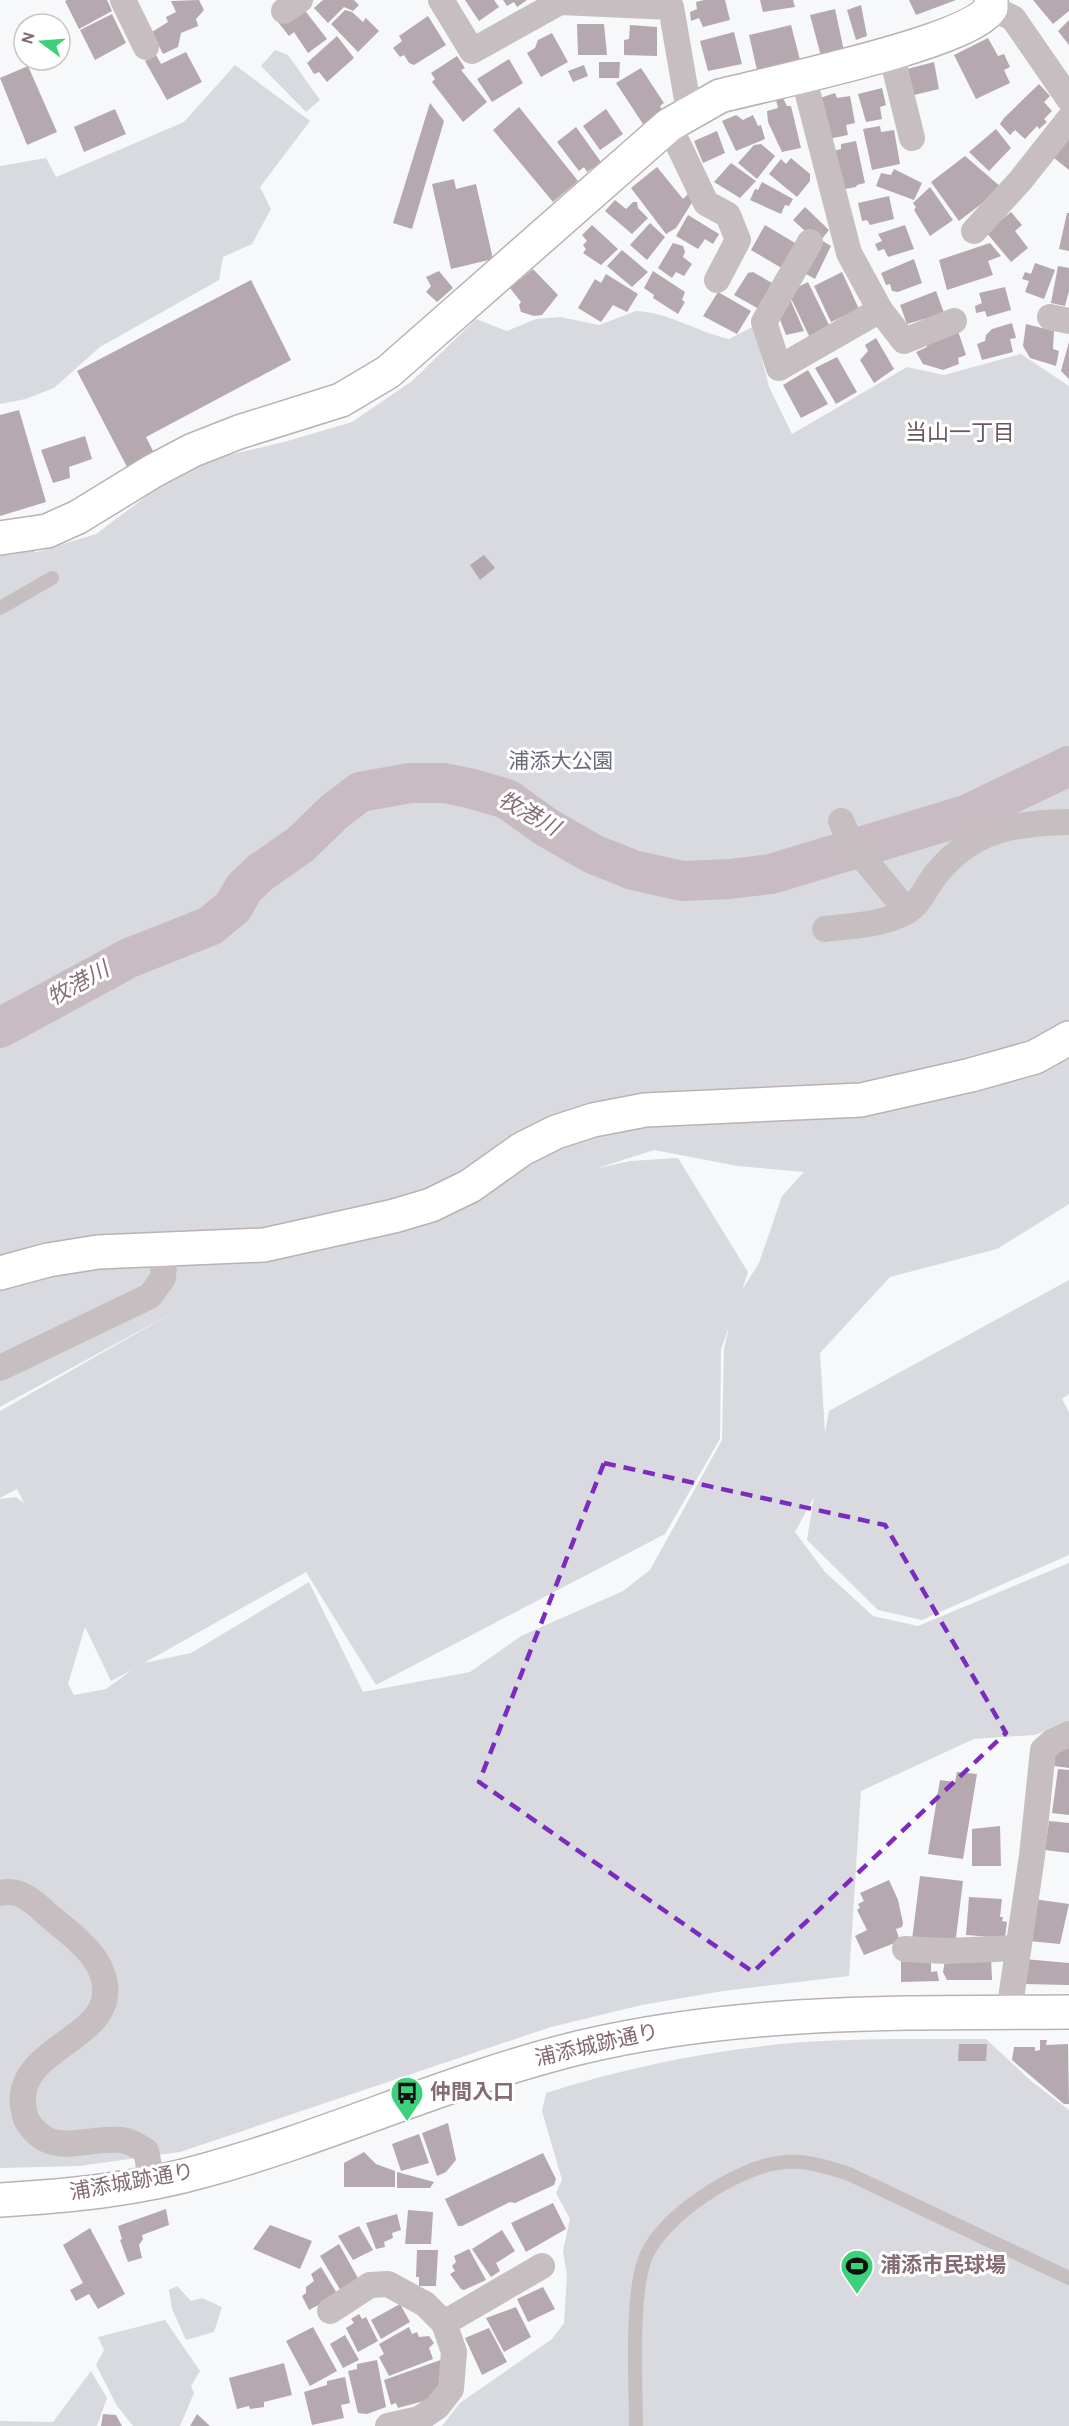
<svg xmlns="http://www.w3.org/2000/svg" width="1069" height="2426" viewBox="0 0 1069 2426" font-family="Overpass,'Noto Sans JP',sans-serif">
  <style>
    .green { fill: #d8dadf; fill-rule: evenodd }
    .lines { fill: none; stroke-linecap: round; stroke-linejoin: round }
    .river { stroke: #c8bbc2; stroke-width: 40 }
    .building { fill: #b5a8ae }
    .secondary-casing { stroke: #bbb1b5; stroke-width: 36 }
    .lane { stroke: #c6bec1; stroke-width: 14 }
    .street { stroke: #c6bec1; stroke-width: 26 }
    .secondary { stroke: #fff; stroke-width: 33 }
    .marked { fill: none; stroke: #7b2cbf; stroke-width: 4.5; stroke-dasharray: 12 8; stroke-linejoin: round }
    .labels { text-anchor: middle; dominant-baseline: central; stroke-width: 6; stroke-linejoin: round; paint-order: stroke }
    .park-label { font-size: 21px; fill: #696a7c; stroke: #fff }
    .street-label { font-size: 21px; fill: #856b75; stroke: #fff }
    .poi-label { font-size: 21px; font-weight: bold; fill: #856b75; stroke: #fff; text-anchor: start }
    .neighbourhood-label { font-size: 22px; fill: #6a585f; stroke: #fff }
    .water-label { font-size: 22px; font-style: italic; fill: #866d7a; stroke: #fff }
  </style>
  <rect width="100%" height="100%" fill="#f7f8f9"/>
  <g class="green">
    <polygon points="275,50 288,55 320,100 306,112 261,66"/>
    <polygon points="235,65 310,121 260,187 271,209 252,244 223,257 219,280 100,347 54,388 26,399 0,404 0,166 46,158 56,177 184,122"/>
    <path d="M636,311C668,312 697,332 729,339L754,326L769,387L792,434L907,367L944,375L1021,354L1069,386V1204L997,1249L890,1277L820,1353L825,1433L829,1411L1069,1280V1394L1062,1399L1069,1412V1555L922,1620L878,1610L807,1540L814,1497L795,1532L825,1572L873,1616L918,1626L1069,1563V1723L1034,1735L974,1739L861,1791L849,1976L723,1991L642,2005L551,2027L180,2152L79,2166L0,2168V1499L16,1497L24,1503L17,1489L0,1498V1411L174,1312L0,1407V541L37,552L96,534L152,492L216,458L284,442L352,422L412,381L476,319L507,331L536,319L560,317L599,325ZM654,1150L738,1166L804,1172L782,1196L759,1263L742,1290L748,1272L678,1158L630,1161L595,1169ZM729,1327L724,1349L722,1440L650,1570L623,1591L521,1636L470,1672L363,1692L309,1582L191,1653L144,1663L306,1572L376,1685L665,1534L720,1439L721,1349ZM85,1627L111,1681L132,1670L106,1689L74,1695L68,1684Z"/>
    <path d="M986,2039L1031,2081L1069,2110V2426H442L460,2403L552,2339L564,2323L567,2276L563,2251L570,2219L556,2193L562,2180L542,2111L546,2093C630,2066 716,2049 804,2042C865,2038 926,2039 986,2039Z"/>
    <polygon points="177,2286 191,2301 202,2298 222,2307 214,2332 186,2340 172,2309 169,2290"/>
    <polygon points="165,2320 200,2371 191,2386 194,2393 180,2426 133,2426 117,2406 96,2365 104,2350 98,2337"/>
    <polygon points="91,2371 107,2398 97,2426 0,2426 0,2421 53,2422"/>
  </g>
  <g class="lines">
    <polyline class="river" points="0,1028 129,958 210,926 233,907 244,888 261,872 301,844 334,812 360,792 410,783 444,783 469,788 507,799 546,827 593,854 633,870 682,881 730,879 771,874 966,815 1069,766"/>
  </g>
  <g class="building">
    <polygon points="67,0 107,0 112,11 79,29 65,1"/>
    <polygon points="199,0 204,10 196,19 198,26 181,33 178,47 163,54 152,32 168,22 166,17 176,12 171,1"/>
    <polygon points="323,0 354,0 359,5 353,11 344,7 328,23 314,8"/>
    <polygon points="465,0 494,0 499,7 479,21"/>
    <polygon points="503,0 527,0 517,7 514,2 507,6"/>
    <polygon points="704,0 725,0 730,20 703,27 699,18 691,21 690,12 697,9 696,2"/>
    <polygon points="760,0 793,0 795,7 763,12"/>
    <polygon points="909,0 956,0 916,15"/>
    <polygon points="1033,0 1069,0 1069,11 1053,24"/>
    <polygon points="861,5 867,36 856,40 847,10"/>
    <polygon points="303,8 327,39 308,53 294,32 289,36 278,22"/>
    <polygon points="835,9 844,51 821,56 810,15"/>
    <polygon points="345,10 352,12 363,22 366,18 379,31 358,52 331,24"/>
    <polygon points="112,14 126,43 95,60 80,30"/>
    <polygon points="428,16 446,45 414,65 409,63 404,55 400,57 393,48 402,41 399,36"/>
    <polygon points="1069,20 1069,45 1058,31"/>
    <polygon points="577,24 604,24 607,55 578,55"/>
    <polygon points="630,25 657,27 657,56 624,55 624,40 629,39"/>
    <polygon points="791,25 800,60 757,70 749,35"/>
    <polygon points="734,32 742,64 708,71 700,41"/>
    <polygon points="552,33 568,62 541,77 527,53 535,48 538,40"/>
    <polygon points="337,36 354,58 327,82 319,72 314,74 307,63"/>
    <polygon points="988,38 998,56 1004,54 1010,67 1004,70 1010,83 976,99 954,55"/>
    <polygon points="186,52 202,82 167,100 145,61 156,55 161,64"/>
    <polygon points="457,56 465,68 461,70 487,102 463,122 432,82 435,79 431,73"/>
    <polygon points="509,59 523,83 492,102 477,79"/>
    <polygon points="599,62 620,62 619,78 599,78"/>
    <polygon points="934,62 939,89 914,95 907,69"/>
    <polygon points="584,65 588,76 573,82 568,71"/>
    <polygon points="28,66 57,132 27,145 0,78"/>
    <polygon points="641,68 664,103 660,106 663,112 643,124 616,83"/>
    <polygon points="1039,84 1050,96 1044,102 1052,111 1044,119 1047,122 1039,129 1037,126 1025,139 1015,130 1010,135 1000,124 1004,118"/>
    <polygon points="882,88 886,105 880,107 882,119 866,122 858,94"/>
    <polygon points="835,93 837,98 850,96 855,123 846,125 848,135 828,139 820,98"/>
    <polygon points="783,98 787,106 791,106 801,148 782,152 768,122 767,111 778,108 776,100"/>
    <polygon points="430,103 444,121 412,229 393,223"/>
    <polygon points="519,107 578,181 553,202 493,130"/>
    <polygon points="115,109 126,134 84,152 74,127"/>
    <polygon points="606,109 623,134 600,150 583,126"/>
    <polygon points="736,115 743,120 753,115 758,126 761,125 765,139 736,151 722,121"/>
    <polygon points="880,126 881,132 894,130 900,164 872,170 863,129"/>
    <polygon points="576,127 601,162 587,172 584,167 579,171 557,142"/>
    <polygon points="996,129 1011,148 989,171 969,152"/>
    <polygon points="717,131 725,153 703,163 694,141"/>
    <polygon points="1069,133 1069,170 1049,154"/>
    <polygon points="856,141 865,183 857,185 856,187 839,190 830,152 841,149 841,144"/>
    <polygon points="761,144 775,156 757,179 738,163 754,145"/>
    <polygon points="965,156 1002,188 959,221 931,182"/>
    <polygon points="791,158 810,174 810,181 797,197 769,174 781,159 786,164"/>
    <polygon points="731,163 756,181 740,198 714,182"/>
    <polygon points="657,167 683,199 689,193 693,201 676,228 666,234 631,188"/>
    <polygon points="894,169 922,183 914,200 876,186 881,173 891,175"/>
    <polygon points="454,179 456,189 476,184 493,259 451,269 432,184"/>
    <polygon points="762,182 793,199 789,206 785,205 781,214 750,200 755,189 758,190"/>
    <polygon points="930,187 953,220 930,236 914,210 916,207 913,203"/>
    <polygon points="889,196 894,219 870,225 867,220 862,221 858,203"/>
    <polygon points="615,200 626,209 633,202 637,202 638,208 648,218 632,234 605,211"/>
    <polygon points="805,207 829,230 821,240 831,246 815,279 799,270 816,241 793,220"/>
    <polygon points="1011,212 1022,225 1015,231 1028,248 1011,262 986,232"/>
    <polygon points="1067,213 1069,213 1069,251 1059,249"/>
    <polygon points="688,215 719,234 713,244 705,239 698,249 676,236"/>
    <polygon points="650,223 665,237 647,260 630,245"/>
    <polygon points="592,225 618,249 601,265 583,253 586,249 583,245 587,241 582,235"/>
    <polygon points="765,225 800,246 785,270 751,250"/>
    <polygon points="905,225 914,249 888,257 884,249 878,251 875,244 882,241 878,234"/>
    <polygon points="673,243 683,246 685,252 683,257 692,264 684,276 676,272 672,278 658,268"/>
    <polygon points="990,243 1001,256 988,261 993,275 947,290 939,260"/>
    <polygon points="622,250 648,272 632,287 607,266"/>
    <polygon points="914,259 922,283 898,292 892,291 890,284 886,285 881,273"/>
    <polygon points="1035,263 1055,270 1044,299 1025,292 1029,281 1022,279 1025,272 1031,274"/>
    <polygon points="1058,266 1069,268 1069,291 1065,306 1051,303"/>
    <polygon points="533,269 558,295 542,315 534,316 521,312 519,305 521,302 510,288"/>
    <polygon points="439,271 453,288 437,302 426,292 431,286 426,277"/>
    <polygon points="653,271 685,292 682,300 685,302 678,314 653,298 654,295 644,288"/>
    <polygon points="753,272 772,283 759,309 734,295 748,273"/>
    <polygon points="842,272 859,309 831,322 814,286"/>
    <polygon points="606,274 638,294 627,312 613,305 601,322 578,308 595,279 601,283"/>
    <polygon points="251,280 291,360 146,437 155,455 127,467 77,371"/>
    <polygon points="808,282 831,329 811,340 788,292"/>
    <polygon points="1005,287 1011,310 987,317 985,311 976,313 975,306 982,303 979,293"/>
    <polygon points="936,291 944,313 907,324 900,305"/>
    <polygon points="718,292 751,311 737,334 703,316"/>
    <polygon points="790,299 804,331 786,335 775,307"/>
    <polygon points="1012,323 1016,338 1010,339 1013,352 982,360 977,344 985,341 986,335 992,329"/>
    <polygon points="1026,324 1054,331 1053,349 1059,351 1056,366 1030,358 1023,346"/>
    <polygon points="958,331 966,355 958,358 959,364 943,370 923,364 916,352 927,347 926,342"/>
    <polygon points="876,338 894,369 874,383 860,360 868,351 865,345"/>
    <polygon points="1069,342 1069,379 1061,371"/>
    <polygon points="837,357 857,392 836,404 815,368"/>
    <polygon points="808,370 828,404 801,418 783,385"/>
    <polygon points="19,410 46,502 0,516 0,415"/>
    <polygon points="85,436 92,459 69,467 70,478 53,483 41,450"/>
    <polygon points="484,555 495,568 480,580 470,565"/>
    <polygon points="1069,1744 1069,1768 1054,1766 1056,1747"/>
    <polygon points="1058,1769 1069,1770 1069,1815 1052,1813"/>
    <polygon points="957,1772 977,1774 963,1859 928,1854 940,1780 955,1782"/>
    <polygon points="1049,1821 1069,1823 1069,1853 1045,1850"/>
    <polygon points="1000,1826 1001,1866 972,1866 972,1829"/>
    <polygon points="920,1876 963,1881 955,1945 912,1940"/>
    <polygon points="889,1880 898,1900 903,1923 902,1927 896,1929 900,1941 864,1955 855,1936 867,1930 857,1910 860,1908 858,1904 864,1901 860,1893"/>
    <polygon points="969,1897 1002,1899 1000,1917 1003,1917 1002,1921 1007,1922 1005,1938 966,1935"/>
    <polygon points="1034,1899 1069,1904 1060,1944 1029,1941"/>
    <polygon points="991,1958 992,1980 947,1980 943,1972 945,1960"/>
    <polygon points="901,1959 931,1959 931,1972 937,1971 939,1981 901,1982"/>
    <polygon points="1024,1959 1069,1963 1069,1985 1024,1984"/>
    <polygon points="1040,2040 1047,2040 1046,2045 1068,2044 1069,2104 1064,2104 1012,2060 1014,2047 1035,2047 1035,2051 1040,2050"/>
    <polygon points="959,2044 987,2044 986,2061 958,2061"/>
    <polygon points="448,2123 456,2160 446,2172 437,2176 422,2133"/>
    <polygon points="419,2134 429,2163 401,2171 392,2144"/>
    <polygon points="364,2152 376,2164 395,2171 395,2187 344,2187 344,2163"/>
    <polygon points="543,2153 556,2179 554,2185 515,2203 510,2202 462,2226 458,2226 445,2199"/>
    <polygon points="397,2172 434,2182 430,2188 397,2188"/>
    <polygon points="553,2203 566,2229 526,2252 511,2223"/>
    <polygon points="166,2209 169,2225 142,2235 143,2239 139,2245 142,2258 128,2262 120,2240 122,2239 118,2226"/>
    <polygon points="408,2210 433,2212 431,2244 405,2244"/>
    <polygon points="397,2214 401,2230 392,2233 393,2238 384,2242 385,2247 376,2249 366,2223"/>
    <polygon points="270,2225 312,2241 300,2269 253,2249"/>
    <polygon points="359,2226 373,2250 353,2260 338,2236"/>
    <polygon points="90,2228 125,2294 98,2309 89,2294 76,2301 70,2290 83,2283 63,2245"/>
    <polygon points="502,2230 515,2251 496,2263 500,2271 491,2277 472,2249"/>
    <polygon points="339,2244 359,2280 341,2291 320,2256"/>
    <polygon points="469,2249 486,2280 464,2290 461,2289 450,2274 455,2271 452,2266 456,2262 454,2256"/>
    <polygon points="417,2250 438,2250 436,2286 419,2286 419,2277 416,2277"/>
    <polygon points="321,2267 338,2295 309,2310 302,2296 306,2293 306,2287 314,2281 311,2274"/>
    <polygon points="543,2287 555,2309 528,2322 517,2299"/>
    <polygon points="400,2304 410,2322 381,2339 371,2320"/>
    <polygon points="516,2307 531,2337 504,2352 486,2318"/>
    <polygon points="359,2314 362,2319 366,2317 378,2341 358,2352 346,2328 354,2323 351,2319"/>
    <polygon points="313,2327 337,2371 310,2386 286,2341"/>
    <polygon points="409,2327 412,2334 417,2332 419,2337 429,2336 434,2343 429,2348 433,2359 389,2376 379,2357 384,2354 379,2344"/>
    <polygon points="489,2328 507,2362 482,2375 465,2338"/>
    <polygon points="345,2335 359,2360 343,2368 330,2344"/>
    <polygon points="449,2357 438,2397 398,2408 396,2403 391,2405 384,2380"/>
    <polygon points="377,2360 386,2407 367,2414 358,2413 348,2371 357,2369 357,2364"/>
    <polygon points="284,2363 292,2395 264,2402 264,2407 250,2409 249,2406 237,2409 229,2378"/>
    <polygon points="345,2377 350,2403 341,2405 344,2418 312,2425 304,2392 327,2385 327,2381"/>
    <polygon points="103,2414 116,2415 122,2426 101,2426"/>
    <polygon points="197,2414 210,2426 190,2426"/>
  </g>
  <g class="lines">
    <defs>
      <g id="secondary">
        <path d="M0,538L47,531L78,517L153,471L193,450L239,432L341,400L388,372L669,125L720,96C769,83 969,43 991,8V0"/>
        <polyline points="0,1273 48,1260 98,1252 264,1245 394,1216 431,1205 470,1186 522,1149 556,1132 593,1120 645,1110 861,1100 971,1075 1035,1057 1069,1038"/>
        <path d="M0,2200C69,2196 140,2189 206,2170C333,2135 454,2078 582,2047C742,2009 906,2013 1069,2012"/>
      </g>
    </defs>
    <use href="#secondary" class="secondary-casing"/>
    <g class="lane">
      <polyline points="0,608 52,578"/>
      <path d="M636,2426C636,2384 630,2289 647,2254C666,2214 736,2169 778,2163C803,2159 826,2166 849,2174L1069,2278"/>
    </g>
    <g class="street">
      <polyline points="123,0 146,47"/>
      <polyline points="441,0 472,51 560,2 671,7 689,111"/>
      <polyline points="991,8 1013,18 1069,99"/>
      <polyline points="284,11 300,0"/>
      <polyline points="891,53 912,138"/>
      <polyline points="803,75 849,253 880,310 779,368 764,322 810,242"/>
      <polyline points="669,125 706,203 728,215 738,240 717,280"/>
      <polyline points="974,231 1020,181 1069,119"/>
      <polyline points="880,310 904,341 954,321"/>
      <polyline points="1050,317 1069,321"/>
      <polyline points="841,821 851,843 907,911"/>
      <path d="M825,929C851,926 882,925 906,912C921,903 926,886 937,873C973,829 1015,823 1069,822"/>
      <polyline points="0,1368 150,1296 163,1278 165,1248"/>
      <path d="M0,1893C20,1888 34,1902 47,1914C64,1929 89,1946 99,1966C136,2043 0,2041 26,2119C50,2161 86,2136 121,2140C131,2141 138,2146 146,2151L152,2182"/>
      <polyline points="905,1949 946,1951 1018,1948"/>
      <polyline points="1009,2012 1032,1856 1043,1750 1052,1742 1069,1734"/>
      <polyline points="330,2311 370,2285 388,2284 425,2304 444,2323 454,2352 451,2389 437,2407 419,2419 388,2426"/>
      <polyline points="444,2323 542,2266"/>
    </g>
    <use href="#secondary" class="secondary"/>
  </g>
  <path class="marked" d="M604,1463L885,1525L1006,1733L753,1972L479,1782Z"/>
  <defs>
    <symbol id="bus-pin" viewBox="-11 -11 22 30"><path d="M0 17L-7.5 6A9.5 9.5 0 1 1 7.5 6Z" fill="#3ed17c" stroke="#fff"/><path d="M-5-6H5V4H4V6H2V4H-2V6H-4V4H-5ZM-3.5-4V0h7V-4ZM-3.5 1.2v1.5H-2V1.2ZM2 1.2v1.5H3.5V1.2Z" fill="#111"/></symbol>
    <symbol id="stadium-pin" viewBox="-11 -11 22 30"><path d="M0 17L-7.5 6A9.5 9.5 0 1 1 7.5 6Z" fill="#3ed17c" stroke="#fff"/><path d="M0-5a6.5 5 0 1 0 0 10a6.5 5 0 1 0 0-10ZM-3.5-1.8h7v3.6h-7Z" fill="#111"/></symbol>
  </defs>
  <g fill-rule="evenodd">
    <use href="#bus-pin" x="388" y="2074" width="38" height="52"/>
    <use href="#stadium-pin" x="838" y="2247" width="38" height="52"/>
  </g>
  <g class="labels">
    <g class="park-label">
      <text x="561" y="762">浦添大公園</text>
    </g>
    <g class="street-label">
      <text transform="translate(597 2046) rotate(-13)">浦添城跡通り</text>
      <text transform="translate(132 2183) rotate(-10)">浦添城跡通り</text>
    </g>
    <g class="poi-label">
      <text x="430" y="2093">仲間入口</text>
      <text x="880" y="2266">浦添市民球場</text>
    </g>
    <g class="neighbourhood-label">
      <text x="960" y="434">当山一丁目</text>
    </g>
    <g class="water-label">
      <text transform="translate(528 815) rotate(29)">牧港川</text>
      <text transform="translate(79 985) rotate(-29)">牧港川</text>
    </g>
  </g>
  <g transform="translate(42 42) rotate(286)"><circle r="28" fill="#ffffff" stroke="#cec4c8" stroke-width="1.5"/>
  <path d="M0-4.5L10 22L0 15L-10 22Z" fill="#3ed17c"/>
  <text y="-9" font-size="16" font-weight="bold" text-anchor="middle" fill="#856b75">N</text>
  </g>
</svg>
